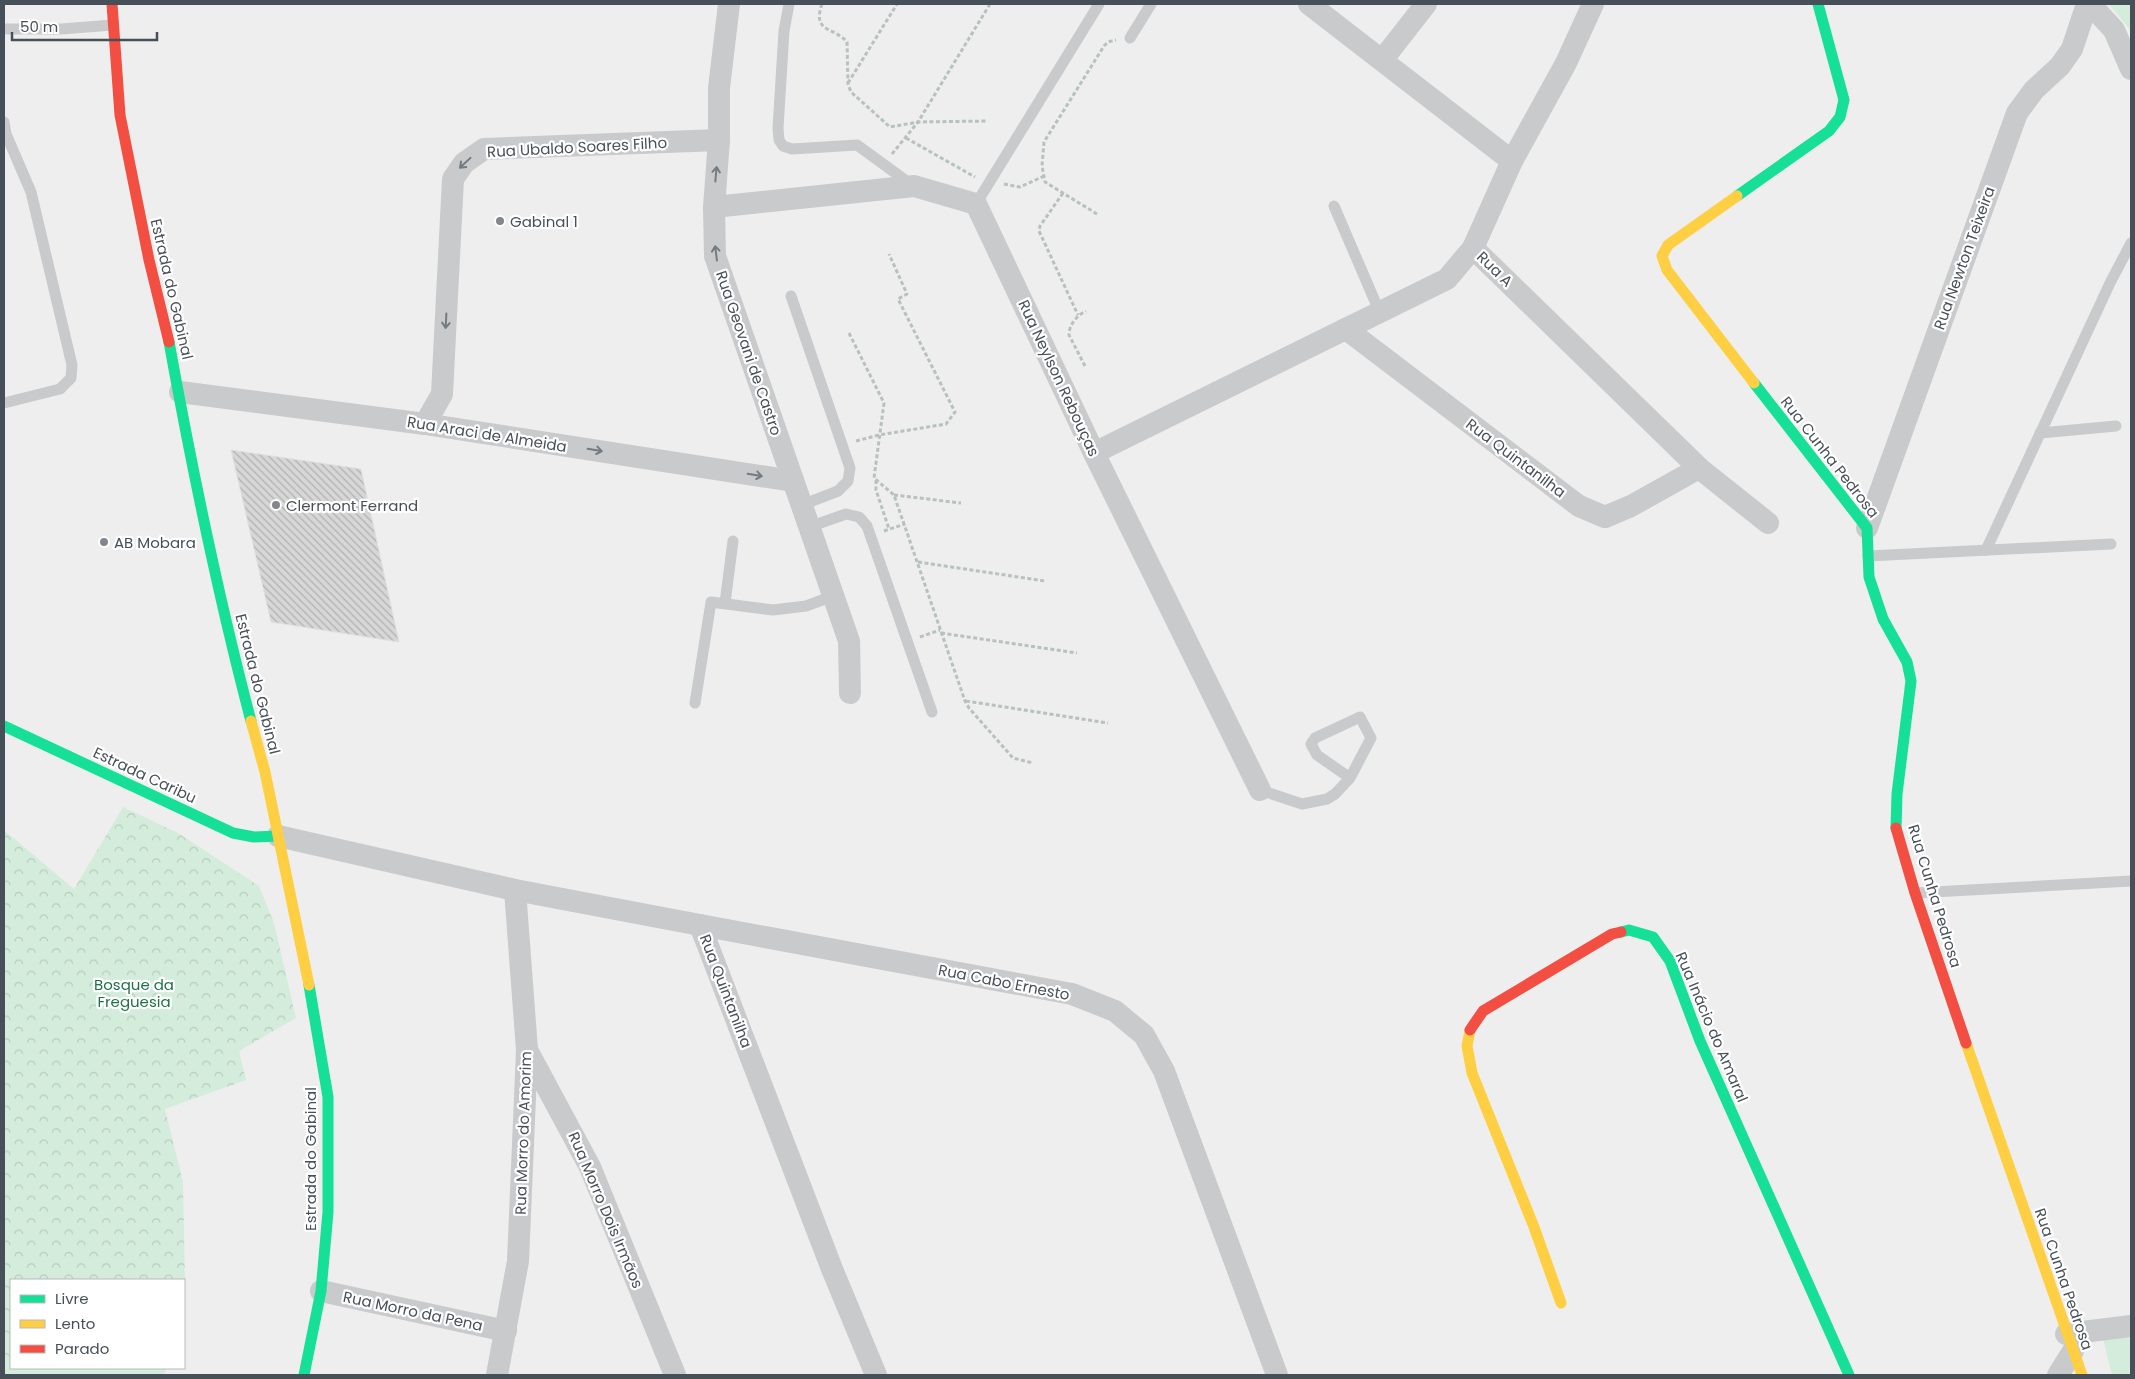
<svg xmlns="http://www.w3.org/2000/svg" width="2135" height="1379" viewBox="0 0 2135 1379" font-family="Poppins,sans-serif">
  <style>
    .forest { fill: url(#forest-crowns) }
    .park { fill: #d4ecdc }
    .building { fill: url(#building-back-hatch); stroke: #dfe0e1 }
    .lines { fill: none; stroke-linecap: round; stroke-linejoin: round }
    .path { stroke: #b7c1be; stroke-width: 3; stroke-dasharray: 4 2.5; stroke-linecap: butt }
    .lane { stroke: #c8cacc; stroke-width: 11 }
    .street { stroke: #c8cacc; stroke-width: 22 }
    .fast { stroke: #16e098; stroke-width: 11 }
    .slow { stroke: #ffcf43; stroke-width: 11 }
    .jam { stroke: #f24e42; stroke-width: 11 }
    .oneway { stroke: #747b81 }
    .poi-dot { fill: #81878c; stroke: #fff; stroke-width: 2 }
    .labels { text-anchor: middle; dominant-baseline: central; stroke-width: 4.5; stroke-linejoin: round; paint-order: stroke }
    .street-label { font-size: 15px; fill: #475058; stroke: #fff }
    .poi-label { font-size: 15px; fill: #475058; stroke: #fff; text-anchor: start }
    .park-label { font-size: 15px; fill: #1f7247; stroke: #fff }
  </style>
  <defs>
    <pattern id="forest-crowns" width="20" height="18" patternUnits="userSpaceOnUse" patternTransform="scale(1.25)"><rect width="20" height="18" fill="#d4ecdc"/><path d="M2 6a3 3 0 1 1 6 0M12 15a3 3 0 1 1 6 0" fill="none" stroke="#b7ccbf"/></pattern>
    <pattern id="building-back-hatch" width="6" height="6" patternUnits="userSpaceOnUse" patternTransform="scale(1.25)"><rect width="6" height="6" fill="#d7d7d8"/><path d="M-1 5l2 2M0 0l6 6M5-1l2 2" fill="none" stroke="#b0b1b2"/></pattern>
  </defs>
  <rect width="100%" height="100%" fill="#eee"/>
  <polygon class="forest" points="123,807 178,833 259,886 274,923 296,1018 239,1051 246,1080 165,1109 183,1182 185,1286 184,1290 184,1280 11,1280 11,1368 166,1368 164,1375 4,1375 4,830 74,889"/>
  <g class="park">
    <polygon points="2109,4 2131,4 2131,31"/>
    <polygon points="2103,1338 2131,1338 2131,1375 2112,1375"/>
  </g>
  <polygon class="building" points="231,450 361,469 399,642 271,622"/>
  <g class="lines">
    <g class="path">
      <path d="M822,4C812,33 833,26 847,42L848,84L851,92L890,127L918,122L988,121"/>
      <polyline points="848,83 897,4"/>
      <polyline points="906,138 975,177"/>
      <polyline points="892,154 918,122 990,4"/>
      <polyline points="1004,184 1020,187 1044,176"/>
      <polyline points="1063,193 1040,226 1039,231 1078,315"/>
      <polyline points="1097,214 1045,182 1042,166 1044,142 1104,46 1108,42 1116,40"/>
      <polyline points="849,333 884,403 874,478 894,495 965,701 969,708 1013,758 1033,763"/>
      <path d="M1085,366L1069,335C1069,325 1077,315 1086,311"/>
      <polyline points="856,441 879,435 946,424 955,412 898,299 907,294 889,254"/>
      <polyline points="876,480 876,490 889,529"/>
      <polyline points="894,495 961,503"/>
      <polyline points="884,531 905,524"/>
      <polyline points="918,562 1045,581"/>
      <polyline points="941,633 1077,653"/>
      <polyline points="920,637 940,630"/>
      <polyline points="966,701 1108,723"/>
    </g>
    <g class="lane">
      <polyline points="789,4 784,31 778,128 779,140 783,146 792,149 857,145 912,185"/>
      <polyline points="4,29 61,29 113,25"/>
      <polyline points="1130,38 1151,4"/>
      <polyline points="4,122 6,134 31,192 72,365 71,378 60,389 4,403"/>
      <polyline points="976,204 1099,4"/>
      <polyline points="1334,206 1380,313"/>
      <polyline points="791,296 850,468 848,481 838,491 802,505"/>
      <polyline points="2040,433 2116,426"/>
      <polyline points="809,527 846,514 859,517 867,526 932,712"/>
      <polyline points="1986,550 2110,283 2131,243"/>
      <polyline points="1868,556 2111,544"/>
      <polyline points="725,603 733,541"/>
      <polyline points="695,703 711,602 773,610 806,606 833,596"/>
      <polyline points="1260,790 1302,804 1327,799 1335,794 1350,778 1371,738 1360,717 1315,738 1311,744 1317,755 1350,778"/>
      <polyline points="1915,893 2131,881"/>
    </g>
    <g class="street">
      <polyline points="729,4 719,88 719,140 714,207 715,256 849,641 850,693"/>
      <polyline points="1309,4 1512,161"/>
      <polyline points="2090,4 2114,30 2131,69"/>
      <polyline points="1383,59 1426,4"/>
      <polyline points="714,207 914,186 976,204 1094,453 1260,790"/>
      <polyline points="1473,248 1699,468 1768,523"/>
      <polyline points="1346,329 1579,506 1605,517 1631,506 1699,468"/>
      <polyline points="180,392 425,424 793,481"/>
      <polyline points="425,424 442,394 453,179 464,163 484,149 719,140"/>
      <polyline points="1094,453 1447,279 1473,248 1512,161 1566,63 1593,4"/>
      <polyline points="1867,528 2017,113 2034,90 2060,66 2072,49 2087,4"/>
      <polyline points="278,836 515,890 700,925 832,1269 876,1375"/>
      <polyline points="700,925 1072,994 1115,1011 1144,1035 1164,1071 1277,1375"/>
      <polyline points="527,1050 590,1167 675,1375"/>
      <polyline points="321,1291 506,1331"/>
      <polyline points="2066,1334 2131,1326"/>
      <polyline points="497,1375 518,1261 527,1050 515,890"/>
      <polyline points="2058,1375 2073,1351"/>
    </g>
    <g class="fast">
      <polyline points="1737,196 1829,131 1840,117 1844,100 1818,4"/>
      <path d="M169,342C192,469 218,596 251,721"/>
      <polyline points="1754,383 1867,528 1869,577 1883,619 1907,662 1911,681 1897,794 1896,828"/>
      <polyline points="4,726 233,833 254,837 278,836"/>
      <polyline points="1621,932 1629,930 1653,937 1670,961 1700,1041 1849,1375"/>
      <polyline points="304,1375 321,1291 328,1212 328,1097 309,985"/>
    </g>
    <g class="slow">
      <polyline points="1737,196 1668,245 1662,256 1667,270 1754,383"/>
      <polyline points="251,721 265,772 309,985"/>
      <polyline points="1470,1030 1467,1046 1472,1073 1534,1227 1561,1303"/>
      <polyline points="1966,1043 2082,1375"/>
    </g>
    <g class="jam">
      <polyline points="112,4 120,115 149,260 169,342"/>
      <polyline points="1896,828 1915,893 1966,1043"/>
      <polyline points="1470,1030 1483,1011 1612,934 1621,932"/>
    </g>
  </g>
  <defs><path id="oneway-shaft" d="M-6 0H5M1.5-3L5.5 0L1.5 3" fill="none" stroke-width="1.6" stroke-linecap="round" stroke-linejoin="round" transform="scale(1.25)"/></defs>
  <g class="oneway">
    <use href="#oneway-shaft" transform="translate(465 163) rotate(137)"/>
    <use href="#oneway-shaft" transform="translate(716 174) rotate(-85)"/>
    <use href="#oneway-shaft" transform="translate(716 253) rotate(-97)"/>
    <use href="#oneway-shaft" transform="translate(446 321) rotate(93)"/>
    <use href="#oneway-shaft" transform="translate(595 450) rotate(9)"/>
    <use href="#oneway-shaft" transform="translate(755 475) rotate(9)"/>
  </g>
  <g class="poi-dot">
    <circle cx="500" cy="221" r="5"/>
    <circle cx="276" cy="505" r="5"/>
    <circle cx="104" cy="542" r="5"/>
  </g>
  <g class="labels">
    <g class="street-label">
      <text transform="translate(577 147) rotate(-3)">Rua Ubaldo Soares Filho</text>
      <text transform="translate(1964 258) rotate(-70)">Rua Newton Teixeira</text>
      <text transform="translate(1495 269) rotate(44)">Rua A</text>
      <text transform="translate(172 289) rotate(77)">Estrada do Gabinal</text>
      <text transform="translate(749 353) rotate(71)">Rua Geovani de Castro</text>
      <text transform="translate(1059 378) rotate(65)">Rua Neylson Rebouças</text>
      <text transform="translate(487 434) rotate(9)">Rua Araci de Almeida</text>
      <text transform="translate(1830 457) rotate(52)">Rua Cunha Pedrosa</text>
      <text transform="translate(1516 458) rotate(37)">Rua Quintanilha</text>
      <text transform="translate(258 684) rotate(76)">Estrada do Gabinal</text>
      <text transform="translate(145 775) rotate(25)">Estrada Caribu</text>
      <text transform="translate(1935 896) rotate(73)">Rua Cunha Pedrosa</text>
      <text transform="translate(1004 982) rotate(11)">Rua Cabo Ernesto</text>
      <text transform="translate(726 991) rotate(69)">Rua Quintanilha</text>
      <text transform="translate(1712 1027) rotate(67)">Rua Inácio do Amaral</text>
      <text transform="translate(523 1133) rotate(-88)">Rua Morro do Amorim</text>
      <text transform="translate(310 1159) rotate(-90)">Estrada do Gabinal</text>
      <text transform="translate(606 1210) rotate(67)">Rua Morro Dois Irmãos</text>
      <text transform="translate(2064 1279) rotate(71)">Rua Cunha Pedrosa</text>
      <text transform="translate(413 1311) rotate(12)">Rua Morro da Pena</text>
    </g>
    <g class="poi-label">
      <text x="510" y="221">Gabinal 1</text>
      <text x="286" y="505">Clermont Ferrand</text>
      <text x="114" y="542">AB Mobara</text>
    </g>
    <g class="park-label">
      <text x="134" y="984">Bosque da<tspan x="134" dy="17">Freguesia</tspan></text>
    </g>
  </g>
  <rect width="2135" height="1379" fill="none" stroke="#475058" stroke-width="10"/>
  <rect x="10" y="1279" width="175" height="90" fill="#ffffff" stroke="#b5b9bc"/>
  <rect x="20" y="1295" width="25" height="8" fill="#16e098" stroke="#b5b9bc"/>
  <text x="55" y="1304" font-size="15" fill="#475058">Livre</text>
  <rect x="20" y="1320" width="25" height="8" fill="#ffcf43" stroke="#b5b9bc"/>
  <text x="55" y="1329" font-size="15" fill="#475058">Lento</text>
  <rect x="20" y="1345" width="25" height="8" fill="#f24e42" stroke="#b5b9bc"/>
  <text x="55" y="1354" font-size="15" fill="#475058">Parado</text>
  <path d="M12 32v8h145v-8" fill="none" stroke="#475058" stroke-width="2.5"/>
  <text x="20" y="32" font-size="15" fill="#475058" stroke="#ffffff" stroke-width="4" paint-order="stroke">50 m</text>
</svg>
